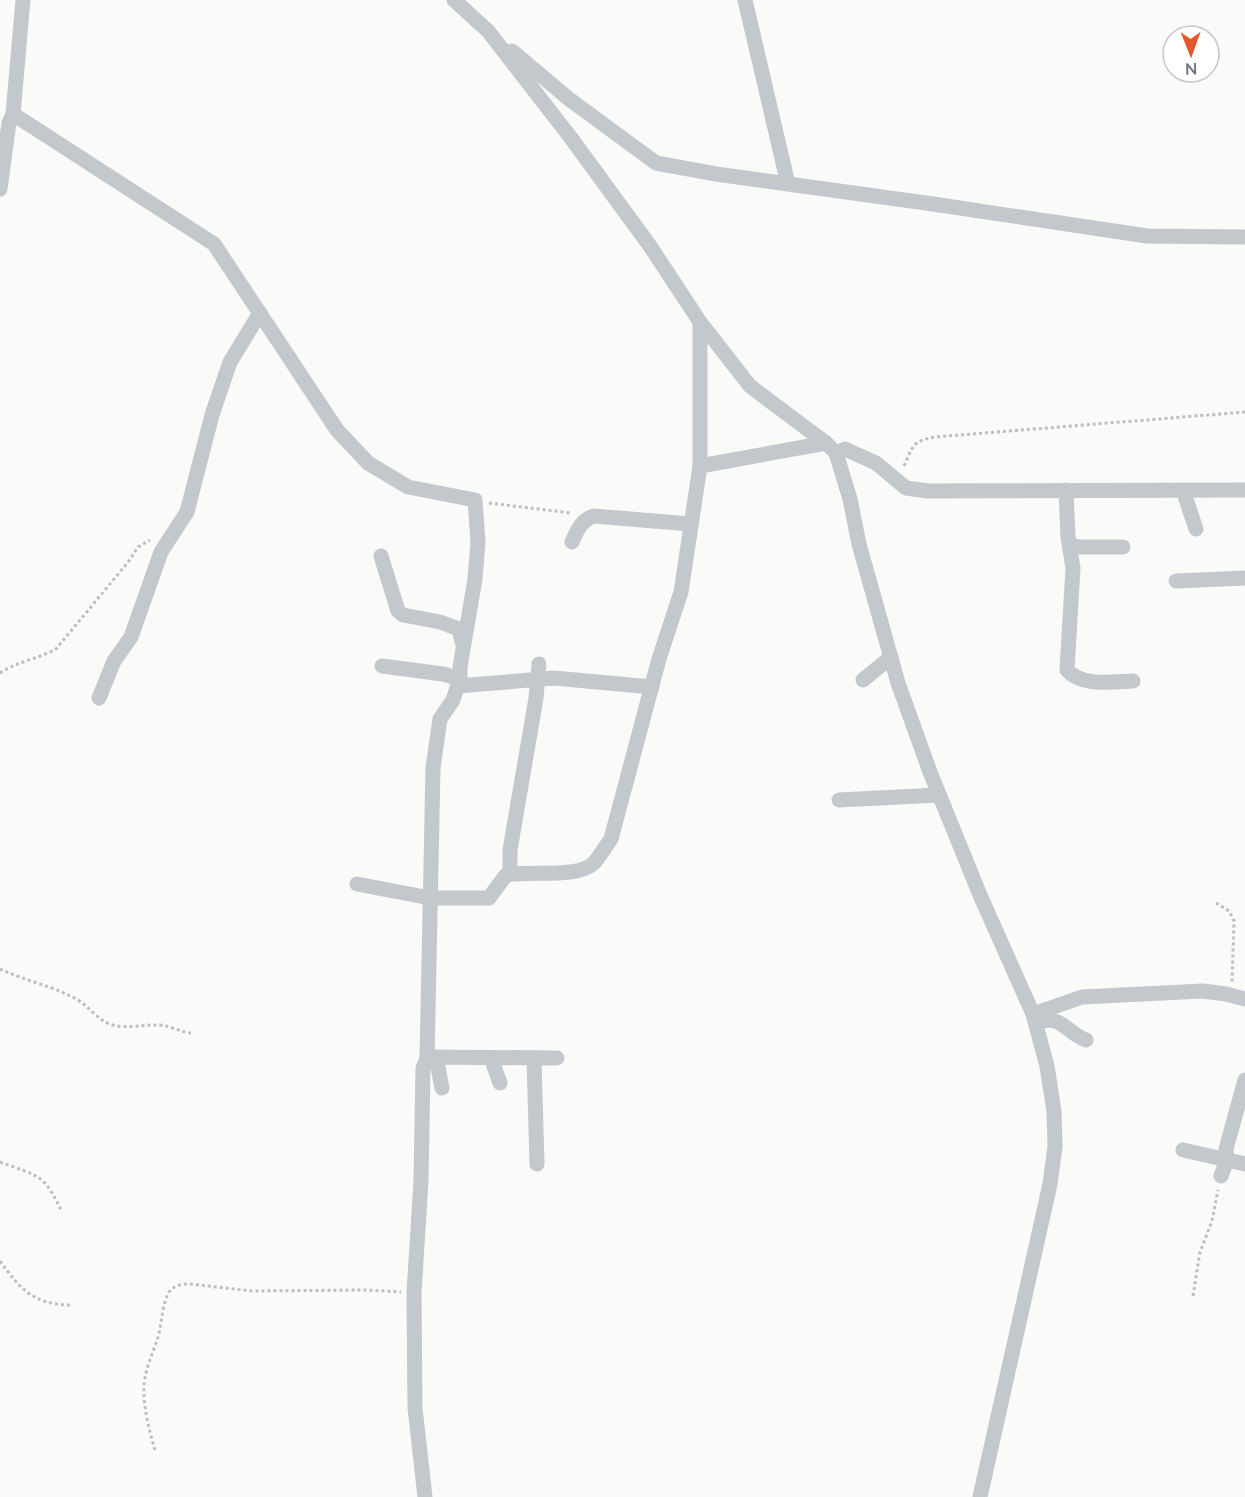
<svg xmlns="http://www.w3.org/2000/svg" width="1245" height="1497" viewBox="0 0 1245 1497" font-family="Lato,sans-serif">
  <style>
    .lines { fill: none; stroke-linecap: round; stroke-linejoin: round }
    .path { stroke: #bbbfc2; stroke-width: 3; stroke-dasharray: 3 3; stroke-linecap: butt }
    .street { stroke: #c3c8cc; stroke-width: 15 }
  </style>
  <rect width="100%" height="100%" fill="#fafaf8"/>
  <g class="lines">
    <g class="path">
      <path d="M904,466C913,446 912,441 935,437L1245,412"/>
      <polyline points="489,503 571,513"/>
      <path d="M0,673C18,661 38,659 56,649L129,561L138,547L150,540"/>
      <polyline points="1216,903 1229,911 1234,921 1232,982"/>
      <path d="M0,969C25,981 58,987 81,1002C91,1009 98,1020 110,1024C127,1030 143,1024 160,1025C171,1026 180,1032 191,1033"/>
      <path d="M0,1162C39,1177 43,1172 62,1212"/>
      <path d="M0,1261C21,1290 33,1304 70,1305"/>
      <polyline points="1193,1296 1200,1252 1212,1221 1218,1190"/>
      <path d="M155,1450C149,1430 143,1407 144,1386C145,1369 153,1353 158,1337C162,1323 162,1304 169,1292C174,1285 183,1284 190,1284L252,1291L367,1290L401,1292"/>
    </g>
    <g class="street">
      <polyline points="454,0 488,31 571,138 650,246 700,322 750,386 826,443 836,453 850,499 859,544 898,683 930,772 980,895 1033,1014 1047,1066 1054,1111 1055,1147 1050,1184 980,1497"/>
      <polyline points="745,0 788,184"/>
      <polyline points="512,51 569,99 656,163 716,174 933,204 1147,236 1245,237"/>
      <polyline points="13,114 214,244 337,430 368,463 408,487 475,500 478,542 475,579 460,667 460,679 453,700 440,719 433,768 427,1059 423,1068 421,1181 414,1293 415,1408 425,1497"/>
      <polyline points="0,189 9,123 13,114 23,0"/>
      <polyline points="836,453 845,449 876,463 906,488 928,491 1245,490"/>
      <polyline points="700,466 826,443"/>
      <path d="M1066,490L1068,537L1073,568L1067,670C1082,687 1112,682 1133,681"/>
      <polyline points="1183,490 1196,529"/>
      <path d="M572,542C577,531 581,520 594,516L690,524"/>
      <polyline points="1070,545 1080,547 1123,547"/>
      <polyline points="381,556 398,611 403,615 440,622 459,629 463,645"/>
      <polyline points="1176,581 1245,578"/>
      <polyline points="382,666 443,674 460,679"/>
      <polyline points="863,680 891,657"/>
      <polyline points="458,686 554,678 652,687"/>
      <polyline points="99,698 114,661 131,637 161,552 187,512 212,415 230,362 260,313"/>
      <polyline points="839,800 939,795"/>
      <polyline points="510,874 510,850 536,698 539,664"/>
      <path d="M357,884L430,898H489L506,875C529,870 578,879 594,863C600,856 605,847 611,839L659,659L681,592L700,466V322"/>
      <polyline points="1033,1014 1082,997 1203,991 1226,994 1245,999"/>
      <path d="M1036,1023C1061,1013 1065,1032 1086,1040"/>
      <polyline points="427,1057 557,1058"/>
      <polyline points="436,1057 442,1088"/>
      <polyline points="491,1058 500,1083"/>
      <polyline points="534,1058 537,1164"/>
      <polyline points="1183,1150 1245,1164"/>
      <polyline points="1221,1176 1227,1160 1226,1149 1245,1080"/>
    </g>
  </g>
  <g transform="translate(1191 54) rotate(179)"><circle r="28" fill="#ffffff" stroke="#c1c8cd" stroke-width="1.5"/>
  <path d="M0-4.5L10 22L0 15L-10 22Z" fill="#e4572e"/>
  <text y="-9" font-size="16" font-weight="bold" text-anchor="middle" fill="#657683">N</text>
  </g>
</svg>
